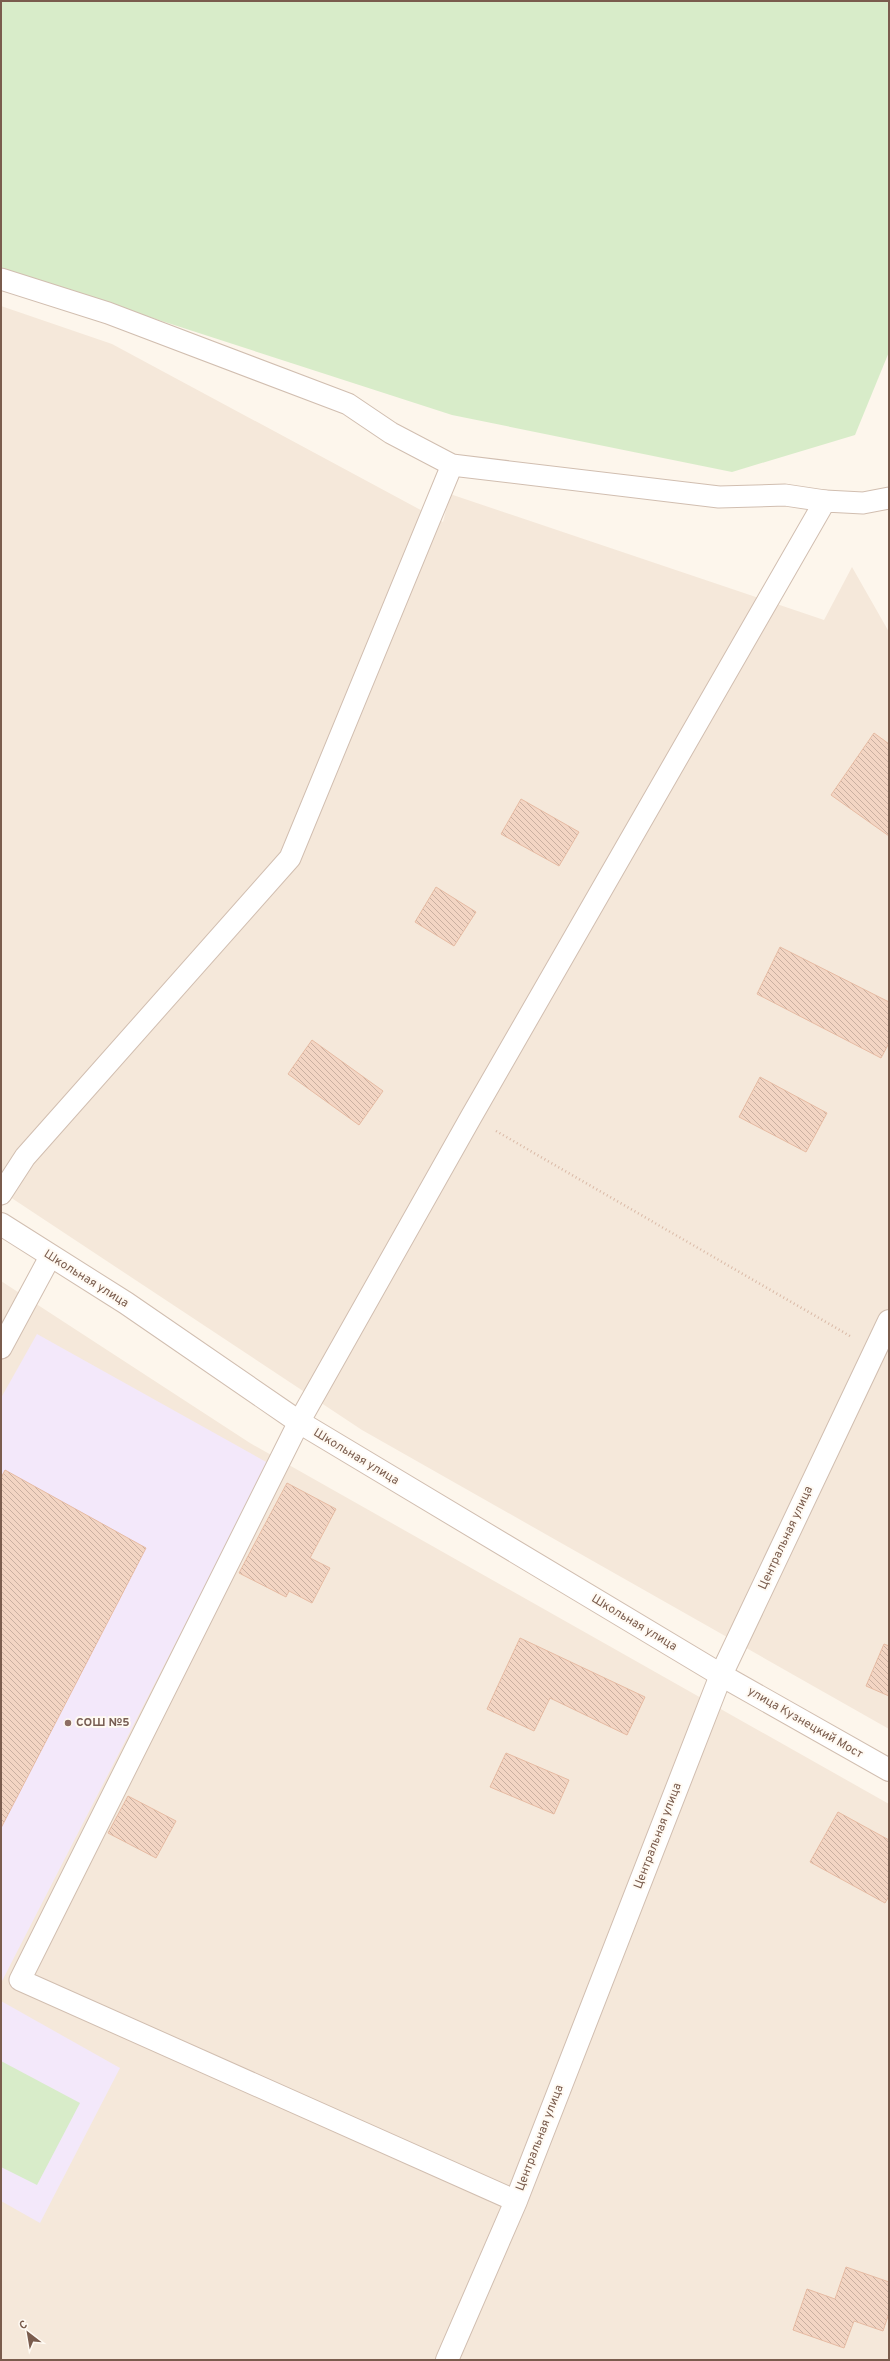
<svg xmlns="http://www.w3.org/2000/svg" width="890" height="2361" viewBox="0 0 890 2361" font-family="Overpass,sans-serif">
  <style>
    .residential { fill: #f5e8da }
    .education { fill: #f3e8fa }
    .green { fill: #d8ecc9 }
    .building { fill: url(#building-back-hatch); stroke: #e6bba3 }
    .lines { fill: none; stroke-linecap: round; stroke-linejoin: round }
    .service-casing { stroke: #d1beb0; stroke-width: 23 }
    .minor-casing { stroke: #d1beb0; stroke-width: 24 }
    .tertiary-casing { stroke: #d1beb0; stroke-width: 24 }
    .path { stroke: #d9b8a5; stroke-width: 2.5; stroke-dasharray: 1 3; stroke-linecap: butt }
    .service { stroke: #fff; stroke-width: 21 }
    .minor { stroke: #fff; stroke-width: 22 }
    .tertiary { stroke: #fff; stroke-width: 22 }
    .education-dot { fill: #8d6e63; stroke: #fffaf3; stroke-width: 1.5 }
    .labels { text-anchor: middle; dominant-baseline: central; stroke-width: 4; stroke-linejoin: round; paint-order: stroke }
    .street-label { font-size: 12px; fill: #7a5c4d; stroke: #fffaf3 }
    .education-label { font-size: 12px; font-weight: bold; fill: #785e54; stroke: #fffaf3; text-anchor: start }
  </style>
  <defs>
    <pattern id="building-back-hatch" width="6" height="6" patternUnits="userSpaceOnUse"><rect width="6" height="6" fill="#f3d5c3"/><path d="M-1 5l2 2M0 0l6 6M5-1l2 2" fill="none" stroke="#cab0a1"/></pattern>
  </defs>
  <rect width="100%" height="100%" fill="#fdf6ec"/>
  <g class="residential">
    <polygon points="1,306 112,344 443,522 450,494 824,620 852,567 889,632 889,1729 362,1430 1,1191"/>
    <polygon points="1,1281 250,1443 889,1804 889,2360 1,2360"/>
  </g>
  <g class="education">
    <polygon points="37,1334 268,1463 1,1983 1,1398"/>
    <polygon points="1,2001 120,2068 40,2223 1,2201"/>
  </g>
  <g class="green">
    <polygon points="1,1 889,1 889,352 855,435 732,472 452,415 1,269"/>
    <polygon points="1,2061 80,2103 37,2185 1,2167"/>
  </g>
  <g class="building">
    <polygon points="874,733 889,744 889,836 831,795"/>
    <polygon points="521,799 579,832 559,866 501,834"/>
    <polygon points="436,887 476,912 454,946 415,922"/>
    <polygon points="780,947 889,1002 889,1043 881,1058 757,994"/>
    <polygon points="312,1040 383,1091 359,1125 288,1074"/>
    <polygon points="760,1077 827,1113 806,1152 739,1117"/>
    <polygon points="5,1470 146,1548 1,1828 1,1478"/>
    <polygon points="287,1483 336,1509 310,1558 330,1568 312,1603 289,1591 286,1597 239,1573"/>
    <polygon points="520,1638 645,1697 627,1735 550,1698 534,1731 487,1709"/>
    <polygon points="884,1644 889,1646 889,1696 866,1686"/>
    <polygon points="506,1753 569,1780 554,1814 490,1787"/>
    <polygon points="128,1796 176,1821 156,1858 108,1833"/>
    <polygon points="838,1812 889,1840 889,1896 885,1903 810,1862"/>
    <polygon points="846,2267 889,2282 889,2313 883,2331 854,2321 844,2348 793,2330 807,2289 835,2299"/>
  </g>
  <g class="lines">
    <defs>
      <g id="service">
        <polyline points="1,279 108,313 348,404 391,433 452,465 719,497 785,495 825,501"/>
        <polyline points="1,1194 25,1157 290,858 452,465"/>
        <polyline points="1,1348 50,1257"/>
        <polyline points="516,2201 20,1980 299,1422 471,1117 825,501 863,503 889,498"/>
      </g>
      <polyline id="minor" points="447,2360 516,2201 721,1675 889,1321"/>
      <polyline id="tertiary" points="1,1224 126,1303 299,1422 721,1675 889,1770"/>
    </defs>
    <use href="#service" class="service-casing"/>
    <use href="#minor" class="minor-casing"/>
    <use href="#tertiary" class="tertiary-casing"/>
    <polyline class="path" points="496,1131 850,1336"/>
    <use href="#service" class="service"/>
    <use href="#minor" class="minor"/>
    <use href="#tertiary" class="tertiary"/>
  </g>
  <circle class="education-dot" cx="68" cy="1723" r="4"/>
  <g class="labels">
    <g class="street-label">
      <text transform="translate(86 1279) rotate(32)">Школьная улица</text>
      <text transform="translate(356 1457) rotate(31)">Школьная улица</text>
      <text transform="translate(786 1538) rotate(-65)">Центральная улица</text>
      <text transform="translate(634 1623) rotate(31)">Школьная улица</text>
      <text transform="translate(805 1723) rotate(30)">улица Кузнецкий Мост</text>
      <text transform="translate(658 1836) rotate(-69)">Центральная улица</text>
      <text transform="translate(540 2138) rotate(-69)">Центральная улица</text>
    </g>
    <g class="education-label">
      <text x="76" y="1723">СОШ №5</text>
    </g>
  </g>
  <rect width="890" height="2361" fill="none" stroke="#7a5c4d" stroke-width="4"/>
  <g transform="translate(28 2333) rotate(329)" stroke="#fffaf3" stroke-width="3" paint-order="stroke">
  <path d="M0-3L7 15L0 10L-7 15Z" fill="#7a5c4d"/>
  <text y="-6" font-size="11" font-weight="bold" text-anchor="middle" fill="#7a5c4d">С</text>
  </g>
</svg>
